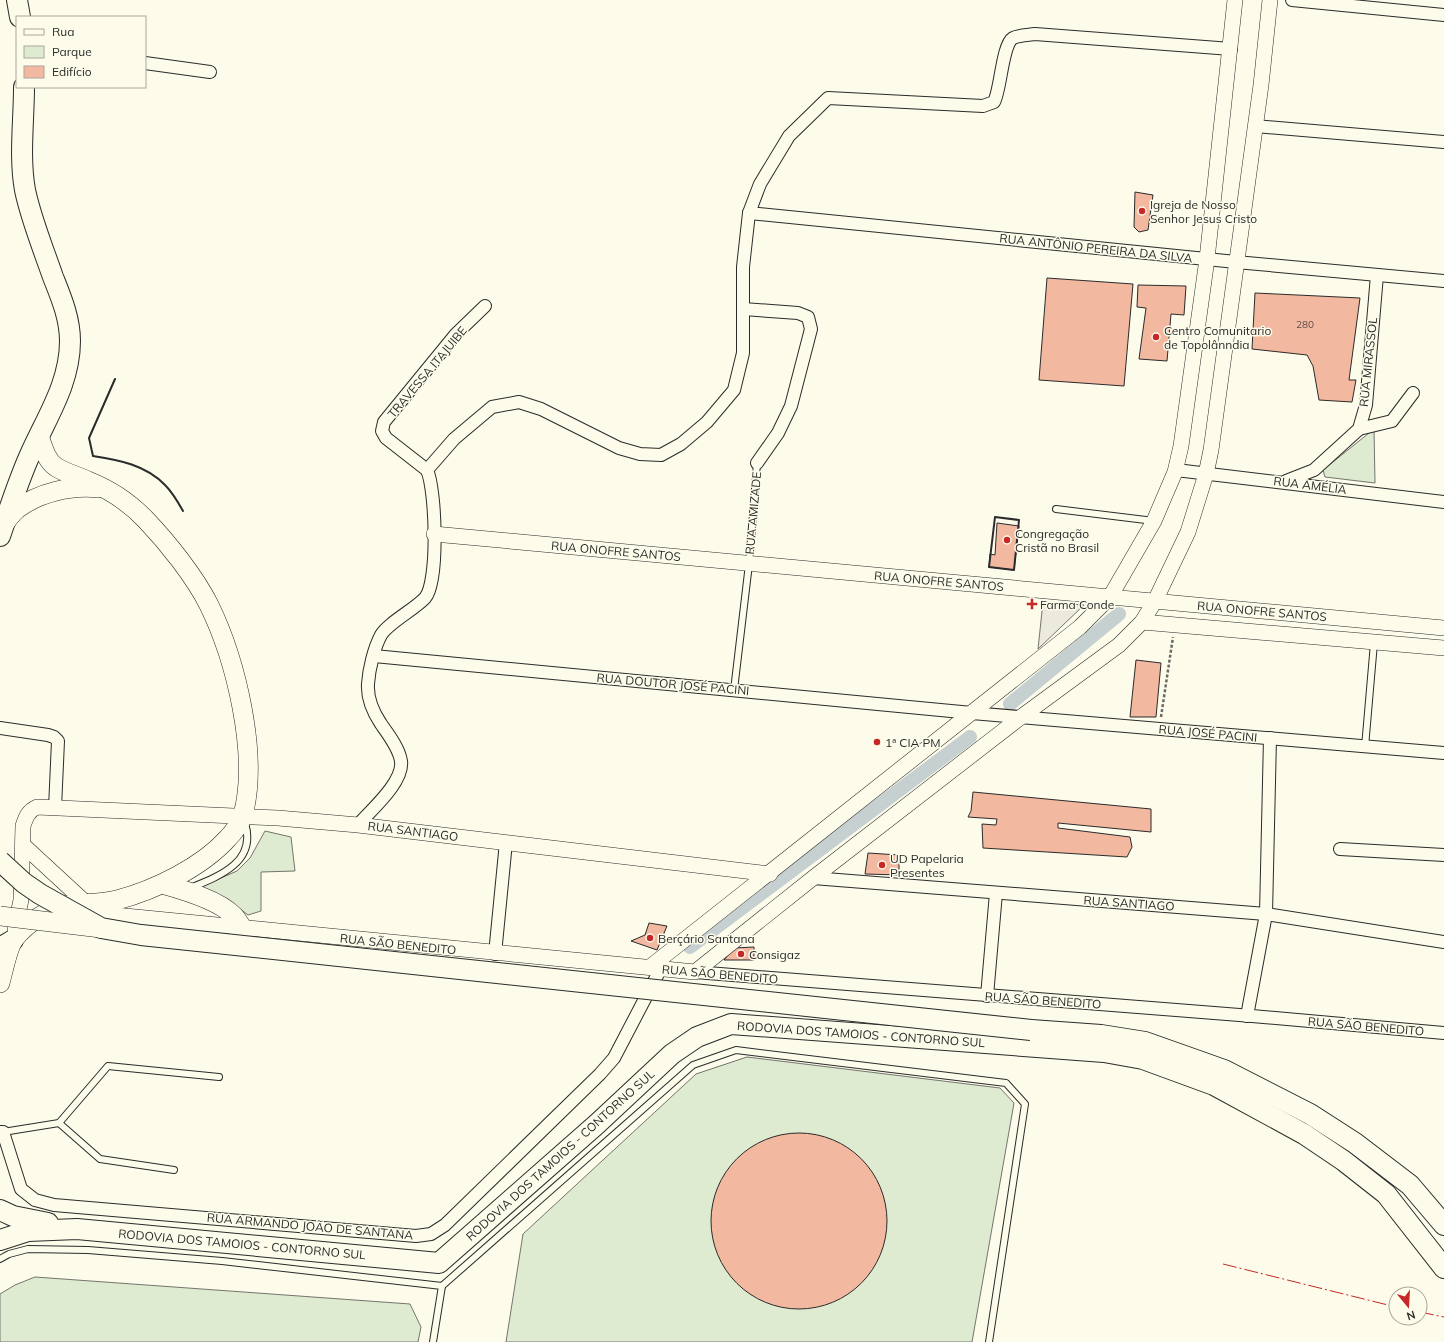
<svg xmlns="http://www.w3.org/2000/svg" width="1444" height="1342" viewBox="0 0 1444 1342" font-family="Mulish,sans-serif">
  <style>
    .green { fill: #deebd1; stroke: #74746e }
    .parking { fill: #eceadb; stroke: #74746e }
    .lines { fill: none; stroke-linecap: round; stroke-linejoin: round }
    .canal { stroke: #c7d0d0; stroke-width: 14 }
    .building { fill: #f2b8a0; stroke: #2b2b2b }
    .service-casing { stroke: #2b2b2b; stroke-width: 8 }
    .minor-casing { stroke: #2b2b2b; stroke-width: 14 }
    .tertiary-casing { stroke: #2b2b2b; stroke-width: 16 }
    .primary-casing { stroke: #2b2b2b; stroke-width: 20 }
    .trunk-casing { stroke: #2b2b2b; stroke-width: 22 }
    .path { stroke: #6a6964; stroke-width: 2.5; stroke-dasharray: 3 2; stroke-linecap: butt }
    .service { stroke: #fdfbea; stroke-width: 6 }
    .minor { stroke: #fdfbea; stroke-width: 12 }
    .tertiary { stroke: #fdfbea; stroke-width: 15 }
    .primary { stroke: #fdfbea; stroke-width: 19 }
    .trunk { stroke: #fdfbea; stroke-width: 20 }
    .primary-bridge-casing { stroke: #2b2b2b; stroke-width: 20; stroke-linecap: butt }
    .trunk-bridge-casing { stroke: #2b2b2b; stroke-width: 22; stroke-linecap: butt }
    .primary-bridge { stroke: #fdfbea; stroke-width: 19 }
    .trunk-bridge { stroke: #fdfbea; stroke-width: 20 }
    .wall { stroke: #2b2b2b; stroke-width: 2 }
    .power { stroke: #c62828; stroke-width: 1; stroke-dasharray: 14 3 2 3; stroke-linecap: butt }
    .poi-dot { fill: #c62828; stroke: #fdfbea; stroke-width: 1.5 }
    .labels { text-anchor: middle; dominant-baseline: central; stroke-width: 3; stroke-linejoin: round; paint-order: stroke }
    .number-label { font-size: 10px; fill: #5d4e48 }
    .poi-label { font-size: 12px; fill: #2b2b2b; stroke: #fdfbea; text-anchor: start }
    .street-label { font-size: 12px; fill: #2b2b2b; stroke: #fdfbea }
  </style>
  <rect width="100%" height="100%" fill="#fdfbea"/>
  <g class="green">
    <polygon points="1374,429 1375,483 1325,477 1323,470"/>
    <polygon points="265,831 291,837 295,871 261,872 261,911 248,915 235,905 193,890 237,871 250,858"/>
    <polygon points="747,1057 1000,1088 1014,1103 972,1342 506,1342 523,1234 696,1074"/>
    <polygon points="35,1277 410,1304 421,1327 418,1342 0,1342 0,1294 15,1285"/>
  </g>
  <polygon class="parking" points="1043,602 1084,605 1038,649"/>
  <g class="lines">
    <g class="canal">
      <polyline points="1010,704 1119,614"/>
      <polyline points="690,947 970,737"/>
    </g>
  </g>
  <g class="building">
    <polygon points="1135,192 1153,195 1148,230 1139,232 1134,227"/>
    <polygon points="1047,278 1133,284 1124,386 1039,380"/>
    <polygon points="1138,285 1186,286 1184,315 1171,314 1167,361 1139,359 1146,308 1137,307"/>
    <polygon points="1255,293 1360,298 1349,380 1356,380 1352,402 1319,400 1313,366 1307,355 1252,349"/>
    <polygon points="997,523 1019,526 1014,570 989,567 990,554 995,555"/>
    <polygon points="1136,660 1161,663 1156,717 1130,717"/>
    <polygon points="973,792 1151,809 1151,832 1058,823 1058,828 1130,837 1132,847 1127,857 983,848 982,824 996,825 997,819 968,817 971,811"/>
    <polygon points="868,853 899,855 899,875 865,874"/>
    <polygon points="649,923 667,926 657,950 631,941 645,935"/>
    <polygon points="754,947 754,960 724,960 734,948"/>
    <circle cx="799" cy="1221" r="88"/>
  </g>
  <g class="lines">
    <defs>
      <g id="service">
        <polyline points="1056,509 1154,521"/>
        <polyline points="734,690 749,564 757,463"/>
        <polyline points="1365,747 1374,643"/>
        <path d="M190,888C220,876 257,862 245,823"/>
        <polyline points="59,1123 100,1159 174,1170"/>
        <polyline points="3,1132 59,1123 108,1066 219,1077"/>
        <polyline points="0,1259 9,1254 28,1249 88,1250 222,1261 442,1286 693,1065 736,1050 1006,1083 1025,1104 989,1342"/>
        <polyline points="433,1342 442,1286"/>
      </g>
      <g id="minor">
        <polyline points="1292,0 1444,15"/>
        <polyline points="145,63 210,72"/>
        <polyline points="1255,126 1444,142"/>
        <polyline points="749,213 1236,262 1444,281"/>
        <polyline points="743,309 798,313 808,317 811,329 791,406 778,433 757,463"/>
        <polyline points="1359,429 1392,421 1413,393"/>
        <polyline points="427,470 386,438 382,431 384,422 456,334 485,306"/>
        <polyline points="1176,470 1444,502"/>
        <polyline points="1286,481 1314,470 1359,429 1366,405 1377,275"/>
        <polyline points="374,656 972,713 1444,753"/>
        <polyline points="0,728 48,735 54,737 58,741 55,808"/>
        <path d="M358,825C371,810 404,782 401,761C399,748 388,734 381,724C373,712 367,699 368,684C369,669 374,648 381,635C388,623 415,609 425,598C439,582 436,490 427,470L454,439L492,407L519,402L541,409L619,448L640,454L661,455L681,444L707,422L734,390L743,353V267L749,213L760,184L789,136L828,98L983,106L994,102C1001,89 1002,45 1013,38C1019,35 1029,35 1035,34L1231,49"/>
        <polyline points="1340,849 1444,855"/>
        <polyline points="813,878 1266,914 1444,942"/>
        <polyline points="495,954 506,842"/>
        <polyline points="695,972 1252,1016 1444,1033"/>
        <polyline points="987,996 996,893"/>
        <polyline points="1247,1016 1266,914 1270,738"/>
        <polyline points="0,1132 3,1132 21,1189 35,1200 54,1205 416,1236 431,1234 445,1225 600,1074 614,1058 661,968"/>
      </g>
      <g id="tertiary">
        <polyline points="434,534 1444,628"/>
        <polyline points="1142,622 1444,648"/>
        <polyline points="23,845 87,904 115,915 695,972 813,878 1021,717 1119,645 1142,622 1155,601 1188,532 1206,474 1211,450 1261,85 1270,0"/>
        <path d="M15,928L21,900L23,826C26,817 28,811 37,807L278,818L358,825L770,874"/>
        <polyline points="650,967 1080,627 1110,597 1154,521 1175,472 1181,446 1207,259 1235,0"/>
      </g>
      <g id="primary">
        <path d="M4,524C8,519 12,513 17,509C38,493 71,485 98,488"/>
        <path d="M162,884C184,890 219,900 234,916C238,920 240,925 243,929"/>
        <path d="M0,983C3,972 8,947 14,939C28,922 49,908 70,905C86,903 101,904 117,900C155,890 202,867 228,838C234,832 241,822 243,815C259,755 236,660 209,605C195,577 168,543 146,520C129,502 111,490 88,481C78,476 65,473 56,467C46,460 43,447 39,436"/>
      </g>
      <g id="trunk">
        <polyline points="17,0 20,17"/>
        <path d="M0,536C9,510 18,482 29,457C46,418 70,384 70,341C70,318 61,297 53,277C43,248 31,219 25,190C19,157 24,120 24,87"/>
        <polyline points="0,948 13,940"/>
        <polyline points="1031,1030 1101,1035 1145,1042 1224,1070 1310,1114 1355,1143 1410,1185 1444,1225"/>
        <polyline points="0,1210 13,1216 48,1223"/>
        <polyline points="0,1240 28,1231 77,1229 439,1263 597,1124 672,1054 697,1037 731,1024 1104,1052 1143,1059 1214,1085 1304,1134 1344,1161 1386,1194 1444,1268"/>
      </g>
    </defs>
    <use href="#service" class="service-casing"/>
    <use href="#minor" class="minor-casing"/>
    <use href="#tertiary" class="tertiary-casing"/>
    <use href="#primary" class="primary-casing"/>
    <use href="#trunk" class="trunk-casing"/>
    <polyline class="path" points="1161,717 1173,637"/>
    <use href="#service" class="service"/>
    <use href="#minor" class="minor"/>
    <use href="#tertiary" class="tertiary"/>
    <use href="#primary" class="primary"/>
    <use href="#trunk" class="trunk"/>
    <defs>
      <polyline id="primary-bridge" points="0,916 101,928"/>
      <polyline id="trunk-bridge" points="0,861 24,883 40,894 101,928 141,935 1031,1030"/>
    </defs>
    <use href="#primary-bridge" class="primary-bridge-casing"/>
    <use href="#trunk-bridge" class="trunk-bridge-casing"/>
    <use href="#primary-bridge" class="primary-bridge"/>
    <use href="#trunk-bridge" class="trunk-bridge"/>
    <g class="wall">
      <path d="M115,379L89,438L93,456C119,460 146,465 165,485C172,492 178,502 183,511"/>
      <polygon points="995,517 1019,520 1014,570 989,567"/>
    </g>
    <g class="power">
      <polyline points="1223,1264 1396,1307"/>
      <polyline points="1420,1312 1444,1317"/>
    </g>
  </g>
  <g class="poi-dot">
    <circle cx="1142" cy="211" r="4"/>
    <circle cx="1156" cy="337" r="4"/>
    <circle cx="1007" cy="540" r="4"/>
    <path d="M1030 598h4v4h4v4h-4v4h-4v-4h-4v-4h4z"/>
    <circle cx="877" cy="742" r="4"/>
    <circle cx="882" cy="865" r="4"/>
    <circle cx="650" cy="938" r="4"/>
    <circle cx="741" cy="954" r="4"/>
  </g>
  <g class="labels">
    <g class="number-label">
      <text x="1305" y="324">280</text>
    </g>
    <g class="poi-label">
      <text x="1150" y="204">Igreja de Nosso<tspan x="1150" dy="14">Senhor Jesus Cristo</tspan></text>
      <text x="1164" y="330">Centro Comunitario<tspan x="1164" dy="14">de Topolânndia</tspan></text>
      <text x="1015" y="533">Congregação<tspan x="1015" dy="14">Cristã no Brasil</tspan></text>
      <text x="1040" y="604">Farma Conde</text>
      <text x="885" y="742">1ª CIA PM</text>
      <text x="890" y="858">UD Papelaria<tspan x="890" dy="14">Presentes</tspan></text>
      <text x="658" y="938">Berçário Santana</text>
      <text x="749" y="954">Consigaz</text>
    </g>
    <g class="street-label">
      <text transform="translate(1096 248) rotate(6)">RUA ANTÔNIO PEREIRA DA SILVA</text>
      <text transform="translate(1368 362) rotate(-84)">RUA MIRASSOL</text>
      <text transform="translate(427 372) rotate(-50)">TRAVESSA ITAJUIBE</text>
      <text transform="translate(1310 485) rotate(7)">RUA AMÉLIA</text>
      <text transform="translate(753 513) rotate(-85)">RUA AMIZADE</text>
      <text transform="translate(616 551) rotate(5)">RUA ONOFRE SANTOS</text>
      <text transform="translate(939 581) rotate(5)">RUA ONOFRE SANTOS</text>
      <text transform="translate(1262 611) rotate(5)">RUA ONOFRE SANTOS</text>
      <text transform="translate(673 684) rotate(5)">RUA DOUTOR JOSÉ PACINI</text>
      <text transform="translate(1208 733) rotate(5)">RUA JOSÉ PACINI</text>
      <text transform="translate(413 831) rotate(7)">RUA SANTIAGO</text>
      <text transform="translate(1129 903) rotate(4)">RUA SANTIAGO</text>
      <text transform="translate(398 944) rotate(6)">RUA SÃO BENEDITO</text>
      <text transform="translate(720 974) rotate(5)">RUA SÃO BENEDITO</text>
      <text transform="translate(1043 1000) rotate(4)">RUA SÃO BENEDITO</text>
      <text transform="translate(1366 1026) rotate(5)">RUA SÃO BENEDITO</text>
      <text transform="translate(861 1034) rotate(4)">RODOVIA DOS TAMOIOS - CONTORNO SUL</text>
      <text transform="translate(560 1155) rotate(-42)">RODOVIA DOS TAMOIOS - CONTORNO SUL</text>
      <text transform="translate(310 1226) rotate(5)">RUA ARMANDO JOÃO DE SANTANA</text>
      <text transform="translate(242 1244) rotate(5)">RODOVIA DOS TAMOIOS - CONTORNO SUL</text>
    </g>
  </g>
  <rect x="16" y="16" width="130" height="72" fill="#fdfbea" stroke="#a9a89e"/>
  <rect x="24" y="29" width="20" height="6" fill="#fdfbea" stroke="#a9a89e"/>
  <text x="52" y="36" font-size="12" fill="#2b2b2b">Rua</text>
  <rect x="24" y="46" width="20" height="12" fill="#deebd1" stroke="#a9a89e"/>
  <text x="52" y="56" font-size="12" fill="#2b2b2b">Parque</text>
  <rect x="24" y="66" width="20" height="12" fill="#f2b8a0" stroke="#a9a89e"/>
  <text x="52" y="76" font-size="12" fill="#2b2b2b">Edifício</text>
  <g transform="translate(1408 1306) rotate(162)"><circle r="19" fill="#fdfbea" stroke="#a9a89e"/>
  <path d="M0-3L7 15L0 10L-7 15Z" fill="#c62828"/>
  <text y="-6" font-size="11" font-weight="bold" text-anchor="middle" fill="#2b2b2b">N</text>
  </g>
</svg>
